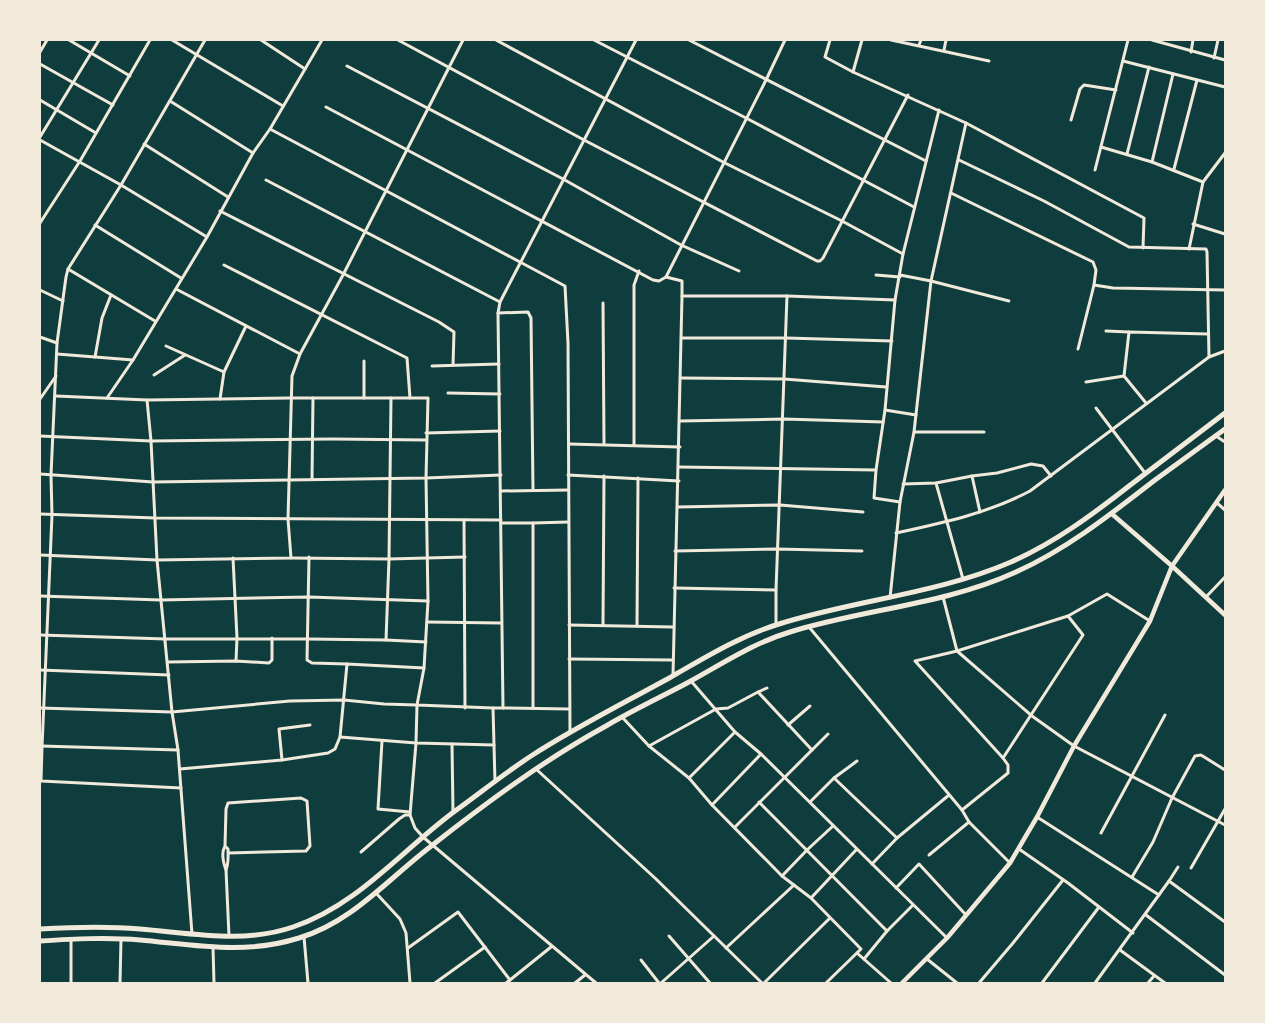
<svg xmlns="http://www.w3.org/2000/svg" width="1265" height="1023" viewBox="0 0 1265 1023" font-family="Roboto,sans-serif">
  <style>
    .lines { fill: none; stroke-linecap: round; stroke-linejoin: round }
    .minor { stroke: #f1e9da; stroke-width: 3 }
    .tertiary { stroke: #f1e9da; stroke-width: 4.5 }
    .primary { stroke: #f1e9da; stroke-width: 5 }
  </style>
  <rect width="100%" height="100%" fill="#0f3d3e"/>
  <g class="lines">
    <g class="minor">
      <polyline points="69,40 130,76"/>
      <polyline points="172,40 283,106"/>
      <polyline points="261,40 305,69"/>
      <polyline points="398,40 584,140 817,261 820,261 823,258 908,95"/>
      <polyline points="496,40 723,162 842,221 903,254"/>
      <polyline points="594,40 746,118 914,207"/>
      <polyline points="689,40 926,161"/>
      <polyline points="830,40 825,57 853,72 966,123 1144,218 1143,248"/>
      <polyline points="891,40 989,61"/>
      <polyline points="1152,40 1225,60"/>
      <polyline points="919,45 921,40"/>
      <polyline points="944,50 946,40"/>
      <polyline points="40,52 47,40"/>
      <polyline points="1191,52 1193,40"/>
      <polyline points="1214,58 1218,40"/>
      <polyline points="1123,61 1225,87"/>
      <polyline points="40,64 113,105"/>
      <polyline points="347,66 563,179 681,245 739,271"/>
      <polyline points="853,72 862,40"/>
      <polyline points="40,100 96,133"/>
      <polyline points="170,101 253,153"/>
      <polyline points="326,107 653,280 659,281 666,277 766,80 785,40"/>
      <polyline points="1071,120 1080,89 1084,85 1116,90"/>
      <polyline points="270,129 565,286 568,343 570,733"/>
      <polyline points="40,137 99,40"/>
      <polyline points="40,140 121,185 207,237"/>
      <polyline points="144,144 228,197"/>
      <polyline points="1101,147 1152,162 1203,182"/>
      <polyline points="1127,154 1149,67"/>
      <polyline points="959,160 1044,201 1129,247 1206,249 1207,252 1209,357"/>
      <polyline points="1152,162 1173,74"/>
      <polyline points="1174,169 1197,80"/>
      <polyline points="1095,170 1128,40"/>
      <polyline points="266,180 500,302"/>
      <polyline points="951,193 1093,262 1096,270 1094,285 1113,288 1225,290"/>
      <polyline points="220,211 439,322 454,332 453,365"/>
      <polyline points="40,223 80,161 150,40"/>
      <polyline points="1193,224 1225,234"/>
      <polyline points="95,225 181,278"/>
      <polyline points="1189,249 1203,182 1225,153"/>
      <polyline points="224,265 407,358 410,398"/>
      <polyline points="68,269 155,321"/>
      <polyline points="876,275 900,277"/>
      <polyline points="900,275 931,281 1009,301"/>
      <polyline points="666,277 682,281 682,296"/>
      <polyline points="176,289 300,354"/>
      <polyline points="40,290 63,301"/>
      <polyline points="603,303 604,444"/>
      <polyline points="498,313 528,312 531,318 533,490"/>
      <polyline points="1106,331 1129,332"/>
      <polyline points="40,337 57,343"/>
      <polyline points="682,338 786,338 892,341"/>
      <polyline points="166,346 224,372"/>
      <polyline points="1078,349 1094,285"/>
      <polyline points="57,354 133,360 207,237 253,153 270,129 322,40"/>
      <polyline points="95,357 102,318 111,295"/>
      <polyline points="432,366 499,364"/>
      <polyline points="154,375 185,355"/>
      <polyline points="681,378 784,379 886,387"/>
      <polyline points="1086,382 1124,376"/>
      <polyline points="448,393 500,394"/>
      <polyline points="56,396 147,400 290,398 428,398 426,478 428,601 424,668 417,705 493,708"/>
      <polyline points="107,398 133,360"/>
      <polyline points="364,398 364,361"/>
      <polyline points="391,398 389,559 465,557"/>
      <polyline points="40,399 56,376"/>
      <polyline points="220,399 224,372 246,326"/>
      <polyline points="147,400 151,441 157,560 172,712 178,750 192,934"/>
      <polyline points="1146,403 1124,376 1129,332 1208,334"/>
      <polyline points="1096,408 1145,473"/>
      <polyline points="885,410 916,415"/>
      <polyline points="680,421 784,419 883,422"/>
      <polyline points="914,432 984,432"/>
      <polyline points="426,433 500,431"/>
      <polyline points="40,436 151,441 333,439 426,440"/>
      <polyline points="1216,436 1225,442"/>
      <polyline points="569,444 680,447"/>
      <polyline points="634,445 634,285 639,271"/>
      <polyline points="679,467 876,470"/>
      <polyline points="40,474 153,482 426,478 501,475"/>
      <polyline points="568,475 679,481"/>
      <polyline points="972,476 980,512"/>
      <polyline points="312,479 313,398"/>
      <polyline points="936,483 963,579"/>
      <polyline points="903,484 936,483 972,476 997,473 1031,464 1043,466 1051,476"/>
      <polyline points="501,491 568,490"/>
      <polyline points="900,502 874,498 876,470 885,410 895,300 903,254 939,110"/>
      <polyline points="1217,503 1225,510"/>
      <polyline points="678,507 780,505 863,512"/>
      <polyline points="40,514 156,518 501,520"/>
      <polyline points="464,520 465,708"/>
      <polyline points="501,523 533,523 533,708"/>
      <polyline points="533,523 568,522"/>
      <path d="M896,533C942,523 989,513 1030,491L1209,357L1225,351"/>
      <polyline points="675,551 777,549 862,551"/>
      <polyline points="40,555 157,560 291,558 288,519 292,376 300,354 343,275 463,40"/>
      <polyline points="309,557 307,660 312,663 347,664"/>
      <polyline points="233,558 237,638 236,661"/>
      <polyline points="674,588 776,590 776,625"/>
      <polyline points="776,590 787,296"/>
      <polyline points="40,596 161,600 309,597 428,601"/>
      <polyline points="943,597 957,651 1032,716 1074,746 1225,825"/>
      <polyline points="1206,597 1225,577"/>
      <polyline points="890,598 900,502 914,432 931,281 966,123"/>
      <polyline points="427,622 501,623"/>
      <polyline points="569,625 673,627"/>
      <polyline points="603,625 604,476"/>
      <polyline points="637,626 638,478"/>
      <polyline points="809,627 962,810 969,822 1010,863"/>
      <polyline points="40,635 166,639 308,639 386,640 389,559 291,558"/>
      <polyline points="386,640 426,642"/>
      <polyline points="569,659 673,660"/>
      <polyline points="168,662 236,661 269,663 272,660 272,638"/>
      <polyline points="40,670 169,675"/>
      <polyline points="673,675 682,296 787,296 895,300"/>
      <polyline points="691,681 735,732 761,754 947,938"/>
      <polyline points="767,688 758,692 812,750"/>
      <polyline points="40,708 172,712 290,701 344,700 384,704 417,705 416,743 410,815 415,828 423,837 596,983"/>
      <polyline points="503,708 569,709"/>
      <polyline points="622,717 649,746 689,778 712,805 782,876 811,898 861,949 826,983"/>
      <polyline points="788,725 810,706"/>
      <polyline points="340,737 416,743 494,745"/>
      <polyline points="382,741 378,809 410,812"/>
      <polyline points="452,744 453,812"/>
      <polyline points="41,746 178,750"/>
      <polyline points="649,746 716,709 728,708 758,692"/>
      <polyline points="1003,758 1083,635 1068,616"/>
      <polyline points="282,760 279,729 310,725"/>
      <polyline points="180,769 282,760 328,753 335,749 340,737 347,664 424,668"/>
      <polyline points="536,769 656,879 762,983"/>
      <polyline points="689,778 735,732"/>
      <polyline points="834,778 897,838"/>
      <polyline points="495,782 493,708 503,708 498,313 500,302 636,40"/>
      <polyline points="181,788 41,781 42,747 52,515 51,475 57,343 66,277 68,269 121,185 205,40"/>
      <polyline points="759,802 887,931"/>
      <polyline points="810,802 834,778 857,761"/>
      <polyline points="712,805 761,754"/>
      <polyline points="962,810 1008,773 1008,765 1003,758 915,661 957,651 1068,616 1107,594 1150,621"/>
      <polyline points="1037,817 1159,895"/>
      <polyline points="735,827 828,734"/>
      <polyline points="1101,833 1165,715"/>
      <path d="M225,846L228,849C228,856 229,862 226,870C223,862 221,853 225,846L226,809L228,803L301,798L307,801L310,846L306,851L228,853"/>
      <polyline points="1019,849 1068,883 1133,933"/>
      <polyline points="361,852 399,819 405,815 410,815"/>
      <polyline points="929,855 969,822"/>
      <polyline points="872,864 897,838 949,795"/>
      <polyline points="1191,868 1225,809"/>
      <polyline points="226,870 229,936"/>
      <polyline points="782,876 807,850 833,826"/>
      <polyline points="1132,877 1153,842 1172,798 1195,756 1201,755 1225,770"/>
      <polyline points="1169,881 1178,867"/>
      <polyline points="896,888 919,864 966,915"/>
      <polyline points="376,893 400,919 406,933 410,983"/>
      <polyline points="811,898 856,850"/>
      <polyline points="1146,915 1225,975"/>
      <polyline points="669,936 710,983"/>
      <polyline points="304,937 308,983"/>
      <polyline points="213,947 214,983"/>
      <polyline points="408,948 458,912 510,980 506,983"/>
      <polyline points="726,948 794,885"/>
      <polyline points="1120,950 1165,983"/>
      <polyline points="857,953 891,983"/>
      <polyline points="864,959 887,931 913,905"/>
      <polyline points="927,959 957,983"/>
      <polyline points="641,960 659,983"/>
      <polyline points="510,980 551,947"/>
      <polyline points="71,983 71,939"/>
      <polyline points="120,983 121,939"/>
      <polyline points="435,983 485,947"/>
      <polyline points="575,983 585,975"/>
      <polyline points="661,983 714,936"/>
      <polyline points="764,983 830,918"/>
      <polyline points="979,983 1013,943 1063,880"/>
      <polyline points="1042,983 1099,907"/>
      <polyline points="1095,983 1169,881 1225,922"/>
      <polyline points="1148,983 1154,976"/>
    </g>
    <g class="tertiary">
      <polyline points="1112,514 1172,566 1225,615"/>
      <polyline points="902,983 947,938 1010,863 1037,817 1074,746 1150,621 1172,566 1225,490"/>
    </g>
    <g class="primary">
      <path d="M40,929C74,927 107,926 140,929C191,933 244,944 293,927C357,906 402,850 455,811C480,793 505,773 531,756C576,727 624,703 671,677C706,657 740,636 779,624C855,600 937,594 1011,562C1054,543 1092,515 1129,486C1161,462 1193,437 1225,413"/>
      <path d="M40,941C73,939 107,937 140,940C195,945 245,955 299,938C352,922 387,880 430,847C486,803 544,760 606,726C633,710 661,697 689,682C722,664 753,643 790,632C864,609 944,605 1016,572C1067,549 1111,514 1155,480C1178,463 1202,446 1225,429"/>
    </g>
  </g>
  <rect width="1265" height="1023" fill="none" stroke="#f1e9da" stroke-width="82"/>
</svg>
